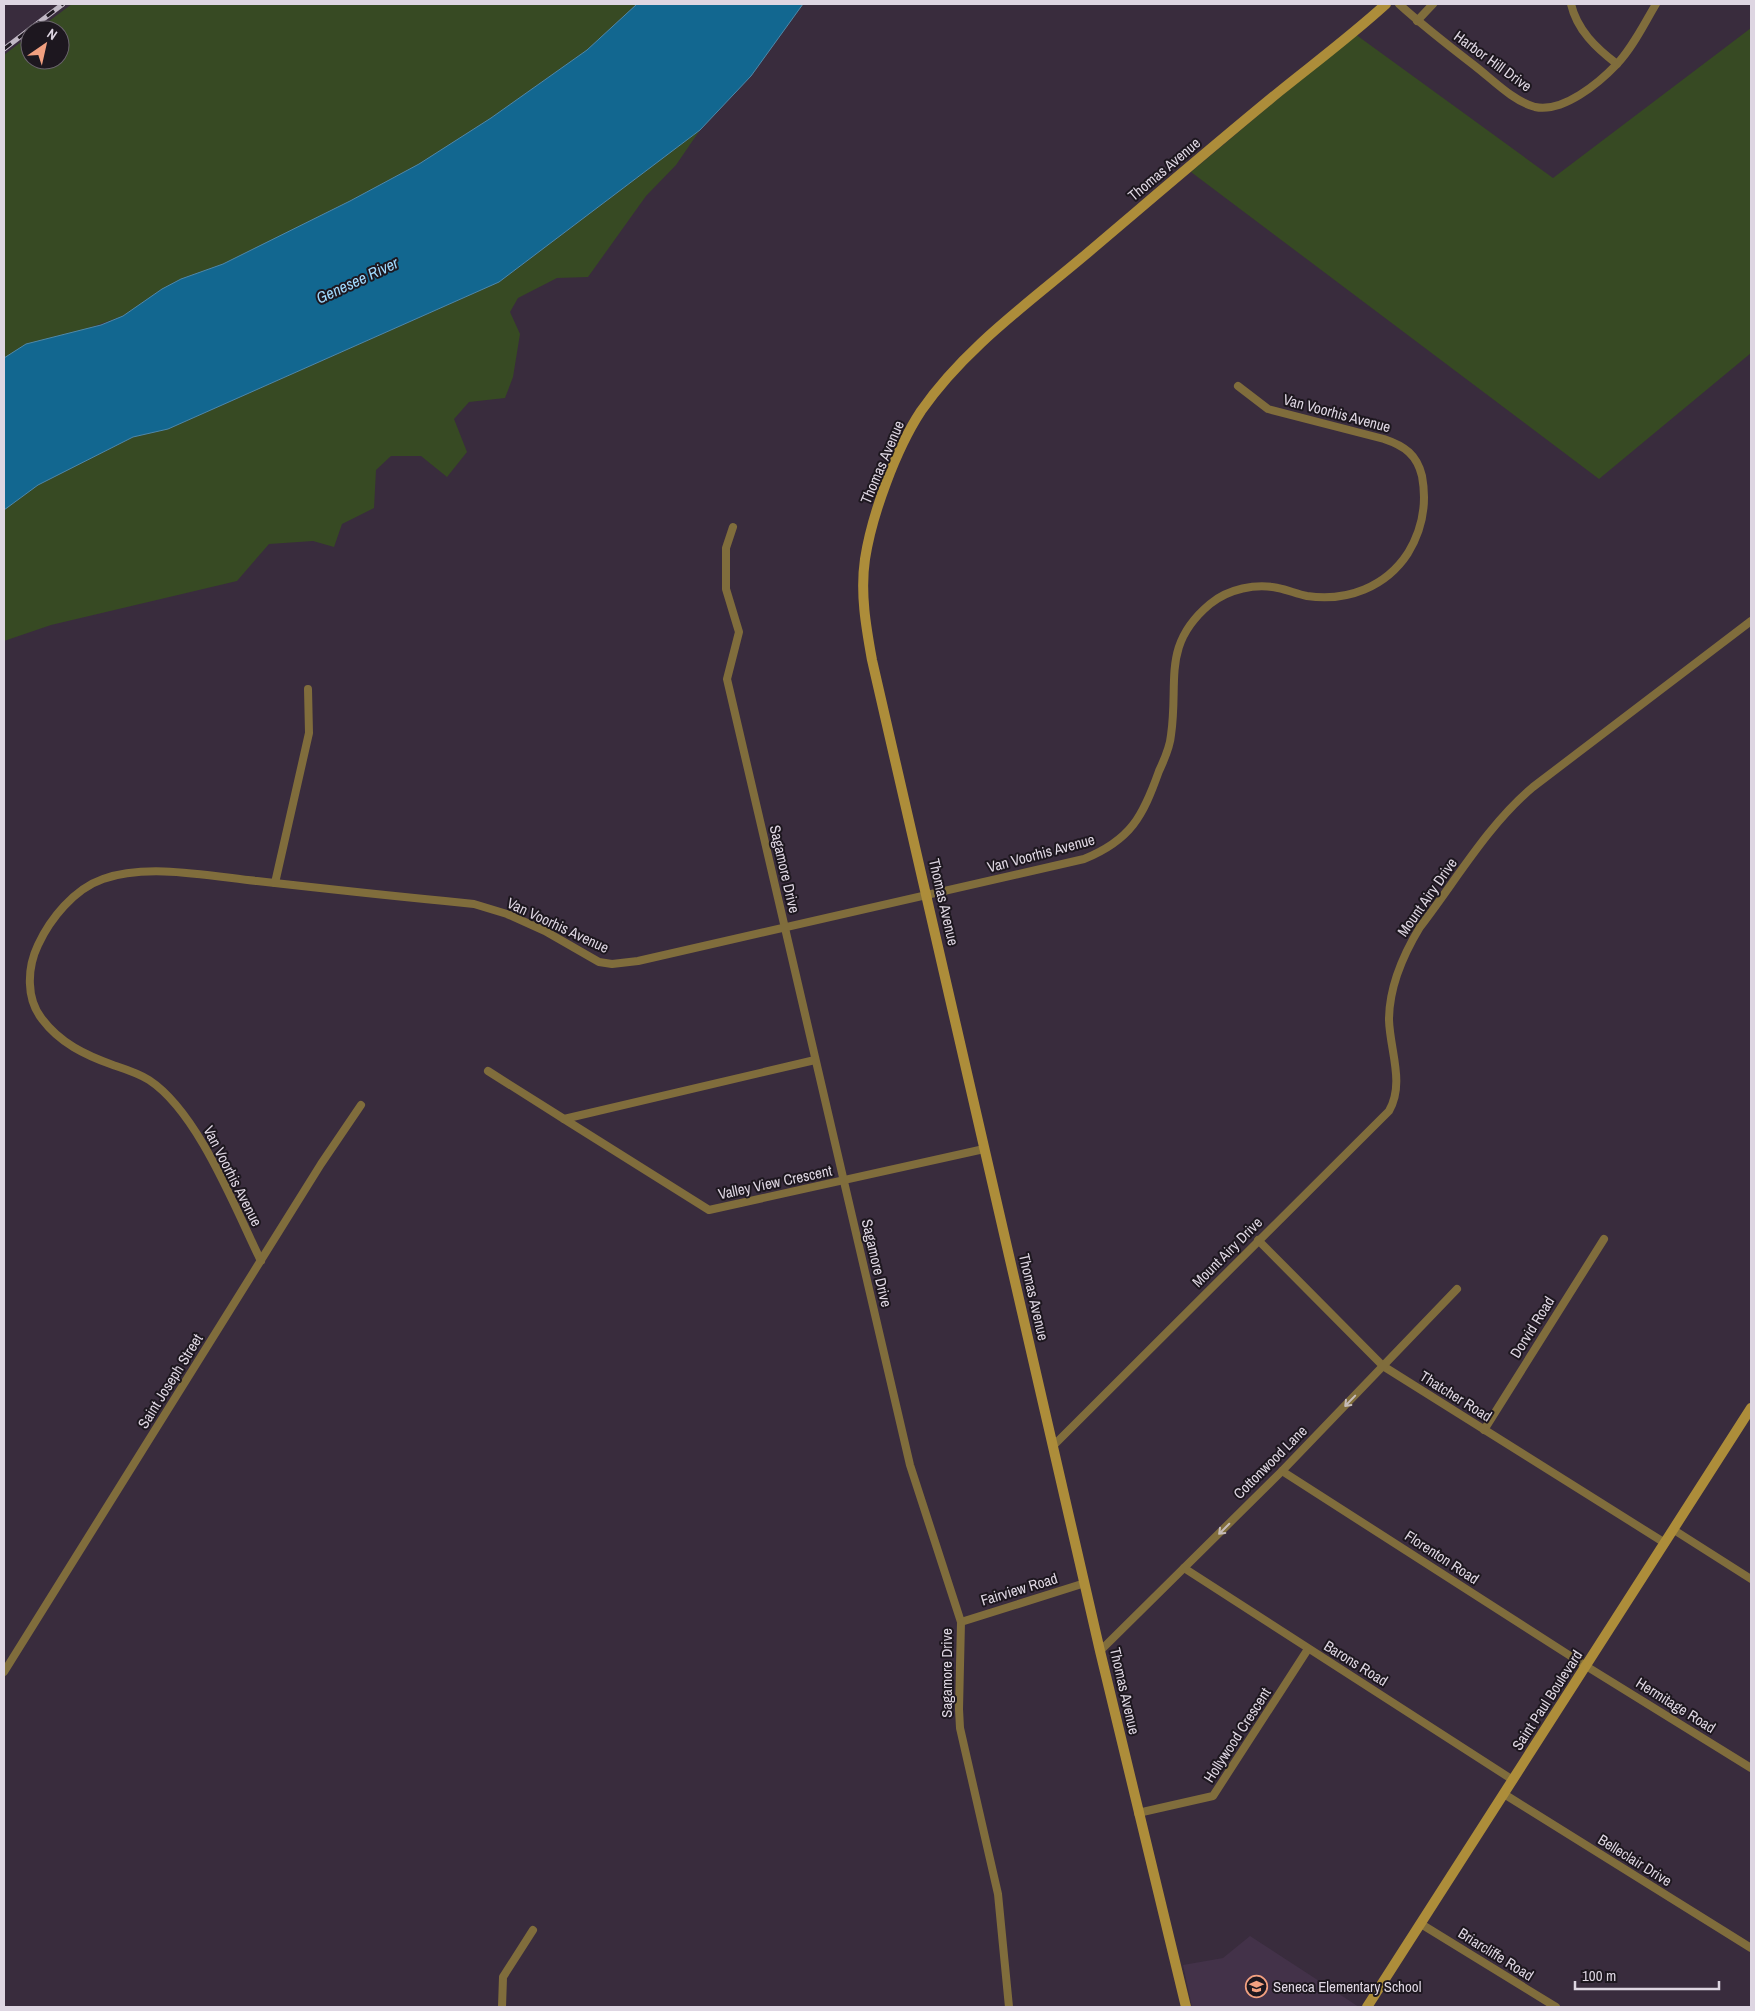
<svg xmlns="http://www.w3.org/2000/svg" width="1755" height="2011" viewBox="0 0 1755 2011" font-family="'Archivo Narrow',sans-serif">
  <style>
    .built { fill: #433249 }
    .green { fill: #374a23 }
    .water { fill: #126790; stroke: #4f88a9 }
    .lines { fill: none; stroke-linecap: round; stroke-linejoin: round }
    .street { stroke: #806d3c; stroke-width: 8 }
    .secondary { stroke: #ad8d3a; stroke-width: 10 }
    .rail-casing { stroke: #c1b8c5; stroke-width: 5 }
    .rail { stroke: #1d171f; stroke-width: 3; stroke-dasharray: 9; stroke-linecap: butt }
    .oneway { stroke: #c6bcb8 }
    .labels { text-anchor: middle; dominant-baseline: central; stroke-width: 4; stroke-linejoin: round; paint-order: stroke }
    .street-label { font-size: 15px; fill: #ded6e2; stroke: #1d171f }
    .poi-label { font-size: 15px; fill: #ded6e2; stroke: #1d171f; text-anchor: start }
    .water-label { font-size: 16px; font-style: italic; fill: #a0d9fd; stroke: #1d171f }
  </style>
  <rect width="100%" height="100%" fill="#392c3d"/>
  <polygon class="built" points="1250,1936 1359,2007 1192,2007 1183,1965 1223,1958"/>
  <g class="green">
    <polygon points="72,4 637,4 587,50 491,118 419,164 350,201 223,264 181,279 162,289 123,316 4,358 4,55 30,35 30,60 60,60 60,30 37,30"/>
    <polygon points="1751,28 1751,353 1599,479 1191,172 1355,34 1553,178"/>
    <polygon points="700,130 676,165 646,196 588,277 557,278 518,298 510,312 520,334 513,377 505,398 469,402 454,419 467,452 447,477 421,456 391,456 376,470 374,508 342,524 334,547 313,541 269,544 237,581 51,625 4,641 4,510 38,485 133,437 168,429 499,282"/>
  </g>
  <polygon class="water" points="637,4 803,4 751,76 700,130 499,282 168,429 133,437 38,485 4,510 4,358 26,344 101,325 123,316 162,289 181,279 223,264 350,201 419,164 491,118 587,50"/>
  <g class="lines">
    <g class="street">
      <path d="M1399,4C1423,26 1449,46 1475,66C1493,80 1513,101 1535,107C1563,113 1599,83 1617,64C1633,47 1644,24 1656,4"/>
      <path d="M1571,4C1577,30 1596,48 1617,64"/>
      <polyline points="1417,21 1433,4"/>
      <polyline points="733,527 726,548 726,589 739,632 727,679 910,1465 961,1622 959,1709 960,1728 998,1894 1009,2007"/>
      <polyline points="275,883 309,733 308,689"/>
      <polyline points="488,1071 564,1119 815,1060"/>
      <polyline points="564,1119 709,1210 984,1149"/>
      <polyline points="1258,1240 1383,1366 1665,1543"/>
      <path d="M261,1261C235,1208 198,1112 149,1080C138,1073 125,1069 113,1065C85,1055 60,1043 42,1019C26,999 27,968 38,945C50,919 74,889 103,879C147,863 210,876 257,881C319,888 382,895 445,901L474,904L507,914L545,931L599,962L612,964L638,961L1084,859C1131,840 1143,816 1159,771C1164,760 1170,748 1171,735C1179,681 1161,645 1210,604C1228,589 1256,583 1278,588C1288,590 1297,594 1307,596C1347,602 1386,587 1408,553C1422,530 1427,503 1422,476C1417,455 1405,446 1384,439L1268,409L1238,386"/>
      <polyline points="1484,1430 1604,1239"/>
      <path d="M1053,1446L1389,1111C1405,1083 1390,1051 1389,1020C1389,986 1403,955 1420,927C1457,879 1487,826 1533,787L1751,621"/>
      <polyline points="1282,1471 1586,1666 1751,1768"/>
      <polyline points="1674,1530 1751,1579"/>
      <polyline points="1184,1568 1513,1780"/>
      <polyline points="961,1622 1085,1583"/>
      <polyline points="1100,1651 1282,1471 1457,1289"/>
      <polyline points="4,1672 321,1164 361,1105"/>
      <polyline points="1504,1794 1751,1948"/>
      <polyline points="1138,1813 1213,1796 1308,1649"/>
      <polyline points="1421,1924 1556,2007"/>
      <polyline points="502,2007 503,1977 533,1930"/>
    </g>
    <g class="secondary">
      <path d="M1186,2007L1100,1651L872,660C866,627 860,593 865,559C872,514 896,449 921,411C964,349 1027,304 1084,256C1149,201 1214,145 1280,91C1316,62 1352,35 1386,4"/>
      <polyline points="1367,2007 1751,1408"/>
    </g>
    <defs>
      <polyline id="rail" points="4,49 63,4"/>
    </defs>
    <use href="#rail" class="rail-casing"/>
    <use href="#rail" class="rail"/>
  </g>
  <defs><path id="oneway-shaft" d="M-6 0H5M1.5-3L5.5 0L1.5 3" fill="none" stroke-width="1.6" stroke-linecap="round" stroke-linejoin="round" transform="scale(1.25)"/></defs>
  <g class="oneway">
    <use href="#oneway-shaft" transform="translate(1350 1401) rotate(134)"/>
    <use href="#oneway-shaft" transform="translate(1224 1529) rotate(135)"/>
  </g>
  <defs>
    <symbol id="school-ring" viewBox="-11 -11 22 22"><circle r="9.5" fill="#1d171f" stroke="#f2a080" stroke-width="1.5"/><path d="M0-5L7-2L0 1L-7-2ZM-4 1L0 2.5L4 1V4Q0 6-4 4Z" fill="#f2a080"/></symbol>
  </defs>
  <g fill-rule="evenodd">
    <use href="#school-ring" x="1244" y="1974" width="25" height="25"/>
  </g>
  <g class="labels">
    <g class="street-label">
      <text transform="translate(1493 61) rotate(36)">Harbor Hill Drive</text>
      <text transform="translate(1164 169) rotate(-40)">Thomas Avenue</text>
      <text transform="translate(1337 413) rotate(15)">Van Voorhis Avenue</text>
      <text transform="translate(882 462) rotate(-67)">Thomas Avenue</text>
      <text transform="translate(1041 853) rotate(-15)">Van Voorhis Avenue</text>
      <text transform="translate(785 869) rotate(77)">Sagamore Drive</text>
      <text transform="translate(1427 897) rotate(-55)">Mount Airy Drive</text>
      <text transform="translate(944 902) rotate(77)">Thomas Avenue</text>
      <text transform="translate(558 925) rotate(25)">Van Voorhis Avenue</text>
      <text transform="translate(233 1176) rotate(63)">Van Voorhis Avenue</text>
      <text transform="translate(775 1182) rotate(-12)">Valley View Crescent</text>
      <text transform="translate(1227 1252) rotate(-45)">Mount Airy Drive</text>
      <text transform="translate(877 1263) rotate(77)">Sagamore Drive</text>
      <text transform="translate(1034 1297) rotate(77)">Thomas Avenue</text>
      <text transform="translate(1532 1327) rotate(-58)">Dorvid Road</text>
      <text transform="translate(170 1381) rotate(-58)">Saint Joseph Street</text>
      <text transform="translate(1456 1396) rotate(32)">Thatcher Road</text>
      <text transform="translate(1270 1462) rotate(-45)">Cottonwood Lane</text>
      <text transform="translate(1442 1557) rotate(33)">Florenton Road</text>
      <text transform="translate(1019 1589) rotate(-17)">Fairview Road</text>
      <text transform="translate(1356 1663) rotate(32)">Barons Road</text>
      <text transform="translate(946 1673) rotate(-90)">Sagamore Drive</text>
      <text transform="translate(1125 1691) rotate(77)">Thomas Avenue</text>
      <text transform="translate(1547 1700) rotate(-57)">Saint Paul Boulevard</text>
      <text transform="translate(1676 1705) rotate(32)">Hermitage Road</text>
      <text transform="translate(1237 1735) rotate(-57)">Hollywood Crescent</text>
      <text transform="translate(1635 1860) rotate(32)">Belleclair Drive</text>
      <text transform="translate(1496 1954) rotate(32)">Briarcliffe Road</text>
    </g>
    <g class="poi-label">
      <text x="1273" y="1986">Seneca Elementary School</text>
    </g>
    <g class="water-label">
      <text transform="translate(357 280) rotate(-25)">Genesee River</text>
    </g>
  </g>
  <rect width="1755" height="2011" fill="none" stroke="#ded6e2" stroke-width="10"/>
  <g transform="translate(45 45) rotate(34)"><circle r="24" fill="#1d171f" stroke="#6a636d"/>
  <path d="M0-4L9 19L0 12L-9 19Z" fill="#f2a080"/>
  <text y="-8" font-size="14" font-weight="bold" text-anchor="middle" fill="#ded6e2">N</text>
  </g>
  <path d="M1575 1981v8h144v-8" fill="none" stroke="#ded6e2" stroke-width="2.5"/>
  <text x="1582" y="1981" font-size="15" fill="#ded6e2" stroke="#1d171f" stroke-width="4" paint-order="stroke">100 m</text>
</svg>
